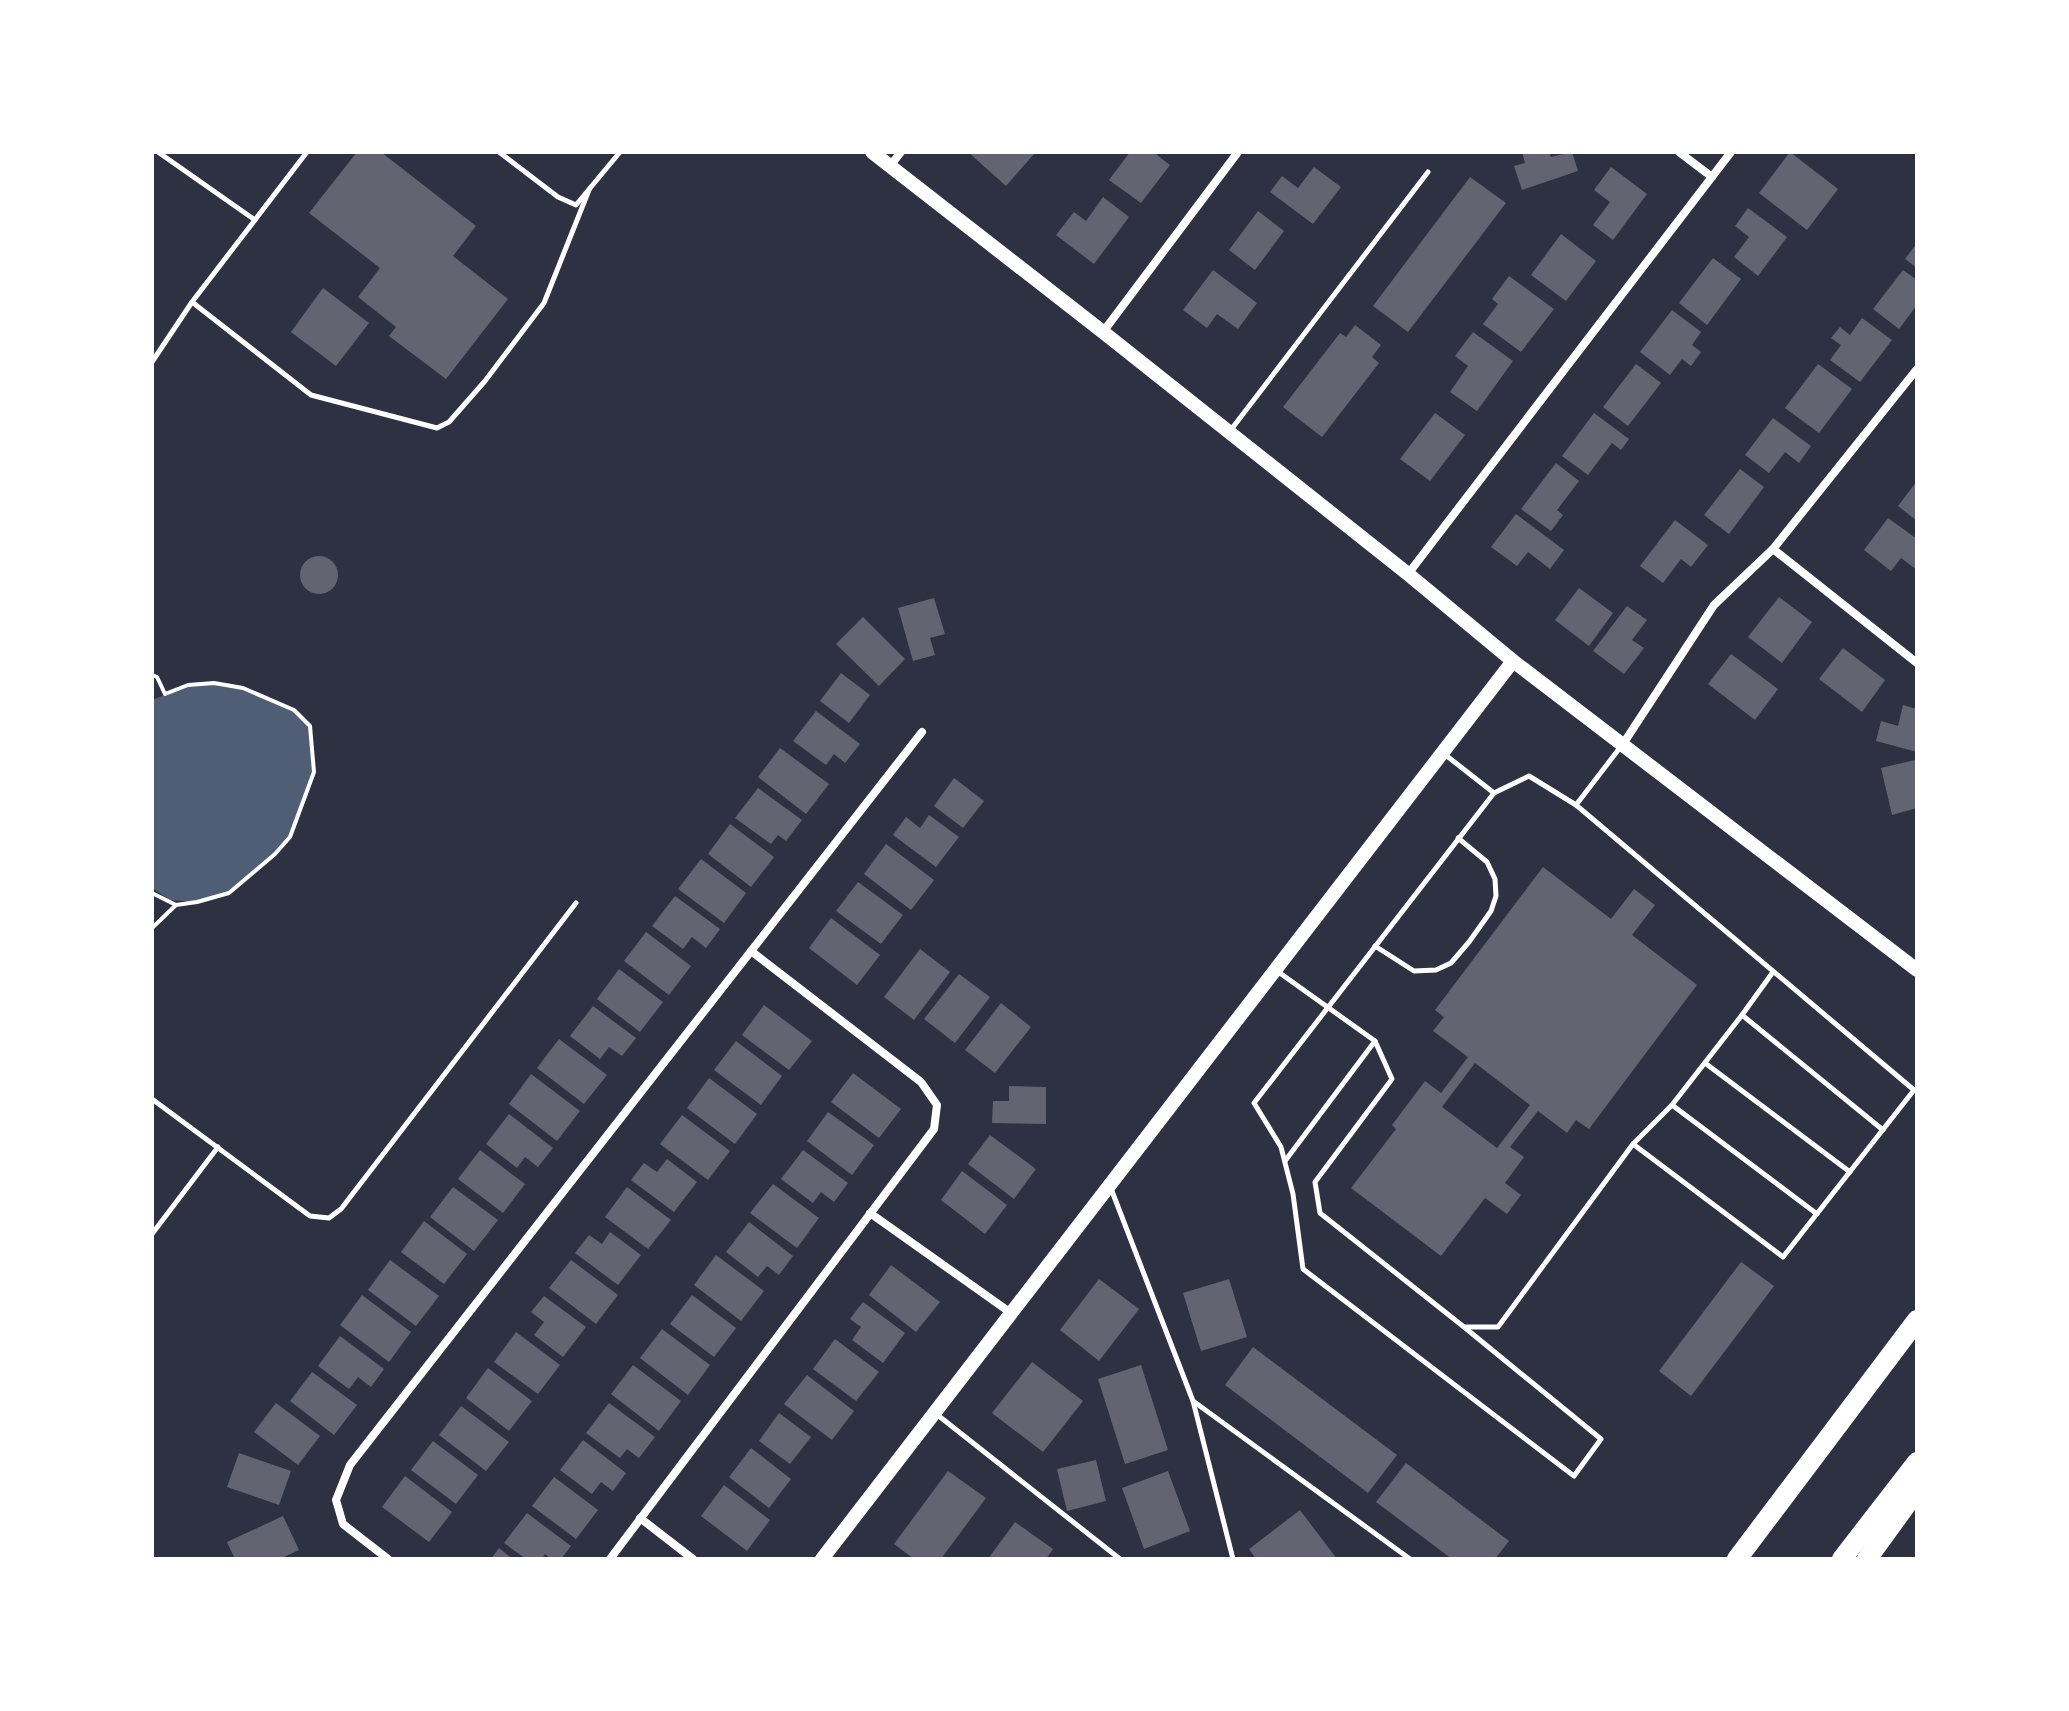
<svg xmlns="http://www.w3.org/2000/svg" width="2069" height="1711" viewBox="0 0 2069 1711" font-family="'Public Sans',sans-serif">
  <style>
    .water { fill: #4f5d75 }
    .building { fill: #626471; fill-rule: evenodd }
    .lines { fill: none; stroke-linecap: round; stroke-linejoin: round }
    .path { stroke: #fff; stroke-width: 4 }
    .service { stroke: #fff; stroke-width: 5 }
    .minor { stroke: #fff; stroke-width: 8 }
    .tertiary { stroke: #fff; stroke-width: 14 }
    .motorway { stroke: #fff; stroke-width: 20 }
  </style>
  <rect width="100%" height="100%" fill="#2d3142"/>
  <polygon class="water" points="214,683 243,688 294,710 310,726 314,772 290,837 275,854 229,893 197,902 170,900 152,888 152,700 188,685"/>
  <g class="building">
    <polygon points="357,152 381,152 476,226 453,256 508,299 446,379 389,336 396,327 358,297 380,268 309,213"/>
    <polygon points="968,152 1031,152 1034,154 1006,186"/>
    <polygon points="1130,152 1153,152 1170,165 1141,203 1109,180"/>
    <polygon points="1522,152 1549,152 1551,157 1572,152 1578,171 1522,190 1514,166 1525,163"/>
    <polygon points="1790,152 1838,189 1807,230 1759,193"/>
    <polygon points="1314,167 1341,187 1313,224 1270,192 1282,176 1298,188"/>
    <polygon points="1611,167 1647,194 1613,240 1593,225 1610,202 1594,190"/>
    <polygon points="1470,177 1506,203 1408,332 1373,306"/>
    <polygon points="1103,197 1129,217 1094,264 1056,235 1074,212 1086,221"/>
    <polygon points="1748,208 1787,237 1758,276 1734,257 1749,237 1735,226"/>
    <polygon points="1258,211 1284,231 1255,270 1229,250"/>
    <polygon points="1561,234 1596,261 1566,301 1531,275"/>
    <polygon points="1917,243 1917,268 1905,259"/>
    <polygon points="1713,258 1741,279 1707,325 1679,303"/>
    <polygon points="1213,270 1257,303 1238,329 1217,314 1207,328 1183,310"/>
    <polygon points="1903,270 1917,280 1917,305 1899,329 1873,309"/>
    <polygon points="1509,276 1554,309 1521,352 1483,324 1498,304 1492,299"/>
    <polygon points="323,288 369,323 336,366 291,332"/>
    <polygon points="1672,310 1701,332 1692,345 1701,352 1691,366 1682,359 1670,375 1640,352"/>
    <polygon points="1862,318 1892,340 1860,382 1830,360 1841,345 1831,338 1840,327 1850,335"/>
    <polygon points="1355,325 1381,345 1372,357 1379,363 1322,437 1283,407 1340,333 1346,337"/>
    <polygon points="1473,332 1513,361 1477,411 1450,392 1468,366 1455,356"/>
    <polygon points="1636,364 1661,383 1628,426 1603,407"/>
    <polygon points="1818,364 1852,389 1819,433 1785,408"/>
    <polygon points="1435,413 1465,435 1430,481 1400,459"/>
    <polygon points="1594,413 1629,439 1621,450 1612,443 1588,475 1562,456"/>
    <polygon points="1773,418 1811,446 1799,463 1785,452 1769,473 1745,455"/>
    <polygon points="1556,463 1579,481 1557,510 1563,515 1551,531 1521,509"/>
    <polygon points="1740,469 1764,487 1729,534 1704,515"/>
    <polygon points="1917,481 1917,521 1898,506"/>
    <polygon points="1516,514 1564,550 1550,569 1528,552 1517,566 1491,547"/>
    <polygon points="1888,518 1917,539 1917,570 1901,558 1891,571 1864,550"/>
    <polygon points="1675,520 1708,545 1691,567 1681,559 1663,583 1640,566"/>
    <circle cx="319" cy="575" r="19"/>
    <polygon points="1579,588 1613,613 1589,646 1555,620"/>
    <polygon points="1779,597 1812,622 1782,663 1748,637"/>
    <polygon points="934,598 945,634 930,638 935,655 913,661 898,608"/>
    <polygon points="1627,606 1647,620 1632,640 1644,648 1624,674 1593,651"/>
    <polygon points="863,617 905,659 879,686 836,644"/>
    <polygon points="1843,648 1885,680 1862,712 1819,679"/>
    <polygon points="1731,654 1778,689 1755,720 1708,684"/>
    <polygon points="841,673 870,695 849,723 820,701"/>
    <polygon points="1903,705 1917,709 1917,752 1876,741 1881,721 1898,726"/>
    <polygon points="816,711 860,744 845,763 834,754 826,765 793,741"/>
    <polygon points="780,748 829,784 806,814 758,777"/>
    <polygon points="1915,760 1917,771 1917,808 1892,815 1881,768"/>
    <polygon points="954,778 984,801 963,828 934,806"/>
    <polygon points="758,788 802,820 786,841 778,835 771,844 735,818"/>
    <polygon points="929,815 959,837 936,867 893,835 906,817 920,828"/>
    <polygon points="730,824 774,857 751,887 708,854"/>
    <polygon points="886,844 934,880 911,910 864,874"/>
    <polygon points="701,859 746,893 724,923 678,889"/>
    <path d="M1543,867L1611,919L1634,889L1655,905L1632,935L1697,985L1589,1129L1576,1120L1567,1133L1538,1111L1510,1147L1524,1157L1505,1183L1521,1195L1507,1214L1485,1198L1441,1256L1351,1188L1396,1129L1392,1125L1425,1081L1441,1093L1468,1057L1433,1031L1444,1017L1435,1010ZM1475,1063L1530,1105L1497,1148L1442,1107Z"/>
    <polygon points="858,882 903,915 881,944 836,911"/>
    <polygon points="675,896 720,929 706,948 692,937 683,949 652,926"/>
    <polygon points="831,918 880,955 857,985 809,948"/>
    <polygon points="646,932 691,966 669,995 624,961"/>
    <polygon points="920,949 950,972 914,1020 884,997"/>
    <polygon points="619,969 663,1002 640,1032 597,999"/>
    <polygon points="959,974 990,997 955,1043 924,1019"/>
    <polygon points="1001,1003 1031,1027 995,1073 965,1050"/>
    <polygon points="764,1005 812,1041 789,1070 742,1035"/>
    <polygon points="593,1006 636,1038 622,1056 609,1047 600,1059 570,1036"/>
    <polygon points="559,1039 607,1075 584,1104 537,1068"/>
    <polygon points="736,1041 782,1076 761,1105 714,1070"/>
    <polygon points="853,1073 901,1109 879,1138 831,1102"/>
    <polygon points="531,1074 580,1111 557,1141 509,1104"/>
    <polygon points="709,1078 757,1114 735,1144 687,1108"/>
    <polygon points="1009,1086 1046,1087 1046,1124 992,1123 993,1101 1009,1101"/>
    <polygon points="828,1112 874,1145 852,1175 807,1141"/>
    <polygon points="509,1114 553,1148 538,1167 525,1157 517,1168 486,1144"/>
    <polygon points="682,1115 730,1151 708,1180 660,1144"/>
    <polygon points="990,1135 1036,1169 1014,1199 968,1164"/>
    <polygon points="480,1150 525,1184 503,1213 458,1179"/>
    <polygon points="803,1150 848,1183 834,1202 821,1192 813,1203 781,1179"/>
    <polygon points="667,1159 697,1182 674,1212 631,1180 644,1163 657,1172"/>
    <polygon points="962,1171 1007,1205 985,1234 941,1200"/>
    <polygon points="773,1184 819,1218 797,1248 750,1213"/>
    <polygon points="453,1187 498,1220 474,1251 430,1217"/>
    <polygon points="627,1187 671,1220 648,1249 605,1217"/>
    <polygon points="424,1221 467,1254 444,1284 401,1252"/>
    <polygon points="749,1222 793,1256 779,1275 767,1266 758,1277 726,1252"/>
    <polygon points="610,1232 641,1255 618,1285 575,1253 589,1235 602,1244"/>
    <polygon points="716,1255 764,1291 741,1321 694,1285"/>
    <polygon points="390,1260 439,1296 416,1326 368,1290"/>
    <polygon points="571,1260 618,1295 596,1324 549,1288"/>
    <polygon points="1741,1262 1774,1286 1691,1396 1659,1371"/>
    <polygon points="891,1265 940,1302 916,1332 869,1295"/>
    <polygon points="1099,1279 1139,1309 1099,1361 1060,1330"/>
    <polygon points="1229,1279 1247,1337 1201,1351 1183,1293"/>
    <polygon points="362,1295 411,1332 389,1362 340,1325"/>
    <polygon points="692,1295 736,1328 714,1357 670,1324"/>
    <polygon points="544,1296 586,1327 563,1357 534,1335 544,1322 531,1312"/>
    <polygon points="863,1302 905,1333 883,1363 852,1340 861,1327 850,1319"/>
    <polygon points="662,1329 710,1365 688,1395 640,1358"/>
    <polygon points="516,1332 560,1365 538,1394 494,1362"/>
    <polygon points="340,1336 384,1369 371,1387 358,1377 349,1389 318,1366"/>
    <polygon points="835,1339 879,1372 856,1401 813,1369"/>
    <polygon points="1253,1347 1397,1455 1368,1493 1225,1385"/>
    <polygon points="1032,1362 1083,1401 1043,1452 992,1413"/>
    <polygon points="633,1365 681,1401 659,1431 611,1394"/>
    <polygon points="1141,1365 1168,1450 1125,1464 1098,1379"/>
    <polygon points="488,1368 532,1401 509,1431 466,1398"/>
    <polygon points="312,1372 357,1405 334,1435 290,1401"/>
    <polygon points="807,1375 854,1411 832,1440 784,1404"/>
    <polygon points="276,1403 320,1436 298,1465 254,1432"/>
    <polygon points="609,1403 655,1437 639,1458 627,1449 620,1458 586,1433"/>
    <polygon points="461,1406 509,1442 486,1471 439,1435"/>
    <polygon points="779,1413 811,1437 790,1464 759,1441"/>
    <polygon points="583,1440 626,1473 613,1491 601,1482 592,1494 560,1470"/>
    <polygon points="433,1441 478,1475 456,1504 411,1470"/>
    <polygon points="751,1448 791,1479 769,1508 729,1477"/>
    <polygon points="239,1453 291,1471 279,1505 227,1487"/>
    <polygon points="1096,1460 1106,1501 1067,1511 1057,1469"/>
    <polygon points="1406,1463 1509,1541 1495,1559 1452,1559 1376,1502"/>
    <polygon points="948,1471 986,1498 941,1559 914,1559 894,1544"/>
    <polygon points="1168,1471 1190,1531 1144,1549 1122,1488"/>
    <polygon points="405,1476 452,1512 429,1542 382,1507"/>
    <polygon points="554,1477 598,1510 576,1539 532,1506"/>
    <polygon points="724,1485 770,1520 747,1551 701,1516"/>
    <polygon points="1300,1510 1337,1559 1256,1559 1249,1549"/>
    <polygon points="527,1513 571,1546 561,1559 551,1559 545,1554 542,1559 526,1559 504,1543"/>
    <polygon points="283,1516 299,1550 280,1559 235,1559 227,1542"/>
    <polygon points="1015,1522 1053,1549 1046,1559 988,1559"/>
    <polygon points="499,1548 513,1559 491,1559"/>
  </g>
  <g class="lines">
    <g class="path">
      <polyline points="152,675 157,677 165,694 188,685 214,683 243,688 294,710 310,726 314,772 290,837 275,854 229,893 197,902 176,905 152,928"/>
      <polyline points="152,893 176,905"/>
    </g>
    <g class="service">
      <polyline points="158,152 255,220"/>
      <polyline points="499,152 558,197 576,205 620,152"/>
      <polyline points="192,302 311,395 437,428 449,422 485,381 544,303 589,190"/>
      <polyline points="152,362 192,302 307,152"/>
      <polyline points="1230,431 1428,172"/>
      <polyline points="1443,753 1494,793 1529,776 1576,805"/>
      <polyline points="1375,946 1414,971 1436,970 1451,963 1469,942 1491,911 1496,896 1495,879 1487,862 1458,838"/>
      <polyline points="1277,971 1375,1041 1392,1079 1315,1182 1320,1213 1464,1327 1498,1327 1633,1144 1783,1257 1914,1090 1576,805 1622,745"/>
      <polyline points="1742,1015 1773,972"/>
      <polyline points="1705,1063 1850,1172"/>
      <polyline points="152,1099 310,1216 329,1218 341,1209 576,903"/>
      <polyline points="1633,1144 1672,1105"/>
      <polyline points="1285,1161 1375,1041"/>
      <polyline points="1110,1186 1193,1401 1410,1559"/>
      <polyline points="1817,1214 1672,1105 1742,1015 1883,1130"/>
      <polyline points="152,1234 218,1147"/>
      <polyline points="1464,1327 1601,1439 1574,1476 1303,1269 1293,1194 1281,1147 1254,1103 1494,793"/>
      <polyline points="1193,1401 1233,1559"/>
      <polyline points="935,1413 1120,1559"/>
    </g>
    <g class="minor">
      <polyline points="1679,152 1712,177"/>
      <polyline points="890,166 901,152"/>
      <polyline points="1103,332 1238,152"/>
      <polyline points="1773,549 1917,663"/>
      <polyline points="1408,574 1731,152"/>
      <polyline points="1623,744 1714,605 1773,549 1917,369"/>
      <polyline points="870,1213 1011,1313"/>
      <polyline points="640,1518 693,1559"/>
      <polyline points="388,1559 343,1524 336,1500 350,1465 922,732"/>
      <polyline points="610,1559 934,1129 937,1105 921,1082 751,951"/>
    </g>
    <g class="tertiary">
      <polyline points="872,152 1103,332 1408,574 1513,661 1917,970"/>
      <polyline points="822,1559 1513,661"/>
    </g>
    <g class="motorway">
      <polyline points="1737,1559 1917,1320"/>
      <polyline points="1842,1559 1917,1462"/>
      <polyline points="1867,1559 1917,1490"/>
    </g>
  </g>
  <rect width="2069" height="1711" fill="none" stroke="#ffffff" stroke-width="308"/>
</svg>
